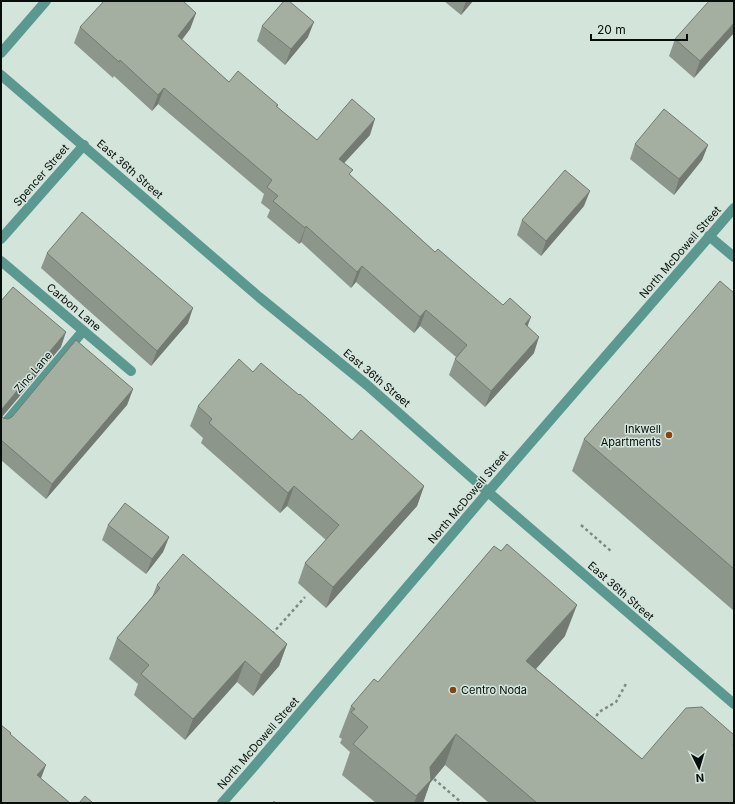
<svg xmlns="http://www.w3.org/2000/svg" width="735" height="804" viewBox="0 0 735 804" font-family="Inter,sans-serif">
  <style>
    .lines { fill: none; stroke-linecap: round; stroke-linejoin: round }
    .path { stroke: #7d8a83; stroke-width: 2.5; stroke-dasharray: 3 3; stroke-linecap: butt }
    .minor { stroke: #5b9990; stroke-width: 10 }
    .wall { fill: #8d968b }
    .shaded-wall { fill: #737a71 }
    .building { fill: #a4afa2; stroke: #737a71 }
    .poi-dot { fill: #85450d; stroke: #d3e4db; stroke-width: 1.5 }
    .labels { text-anchor: middle; dominant-baseline: central; stroke-width: 3; stroke-linejoin: round; paint-order: stroke }
    .street-label { font-size: 11px; fill: #070d0a; stroke: #d3e4db }
    .poi-label { font-size: 11px; fill: #070d0a; stroke: #d3e4db; text-anchor: end }
  </style>
  <rect width="100%" height="100%" fill="#d3e4db"/>
  <g class="lines">
    <g class="path">
      <polyline points="581,525 612,552"/>
      <polyline points="272,634 305,597"/>
      <polyline points="593,721 599,712 616,702 627,682"/>
      <polyline points="434,779 462,803"/>
      <polyline points="273,802 275,803"/>
    </g>
    <g class="minor">
      <polyline points="1,53 46,1"/>
      <polyline points="1,75 259,297 367,385 488,492 734,704"/>
      <polyline points="709,236 734,257"/>
      <polyline points="1,239 84,145"/>
      <polyline points="1,261 131,371"/>
      <polyline points="1,428 83,331"/>
      <polyline points="222,803 251,770 488,492 734,208"/>
    </g>
  </g>
  <g class="wall">
    <polygon points="444,1 473,1 461,15"/>
    <polygon points="734,1 694,78 669,56 675,39"/>
    <polygon points="196,13 190,29 182,40 229,82 278,105 277,107 317,140 370,135 344,163 351,176 435,252 528,326 534,353 485,407 449,375 455,359 456,357 420,326 414,333 356,282 351,288 301,242 299,244 267,217 270,210 261,203 264,194 158,104 152,111 114,76 113,78 74,43 80,27"/>
    <polygon points="262,26 308,37 285,65 257,41"/>
    <polygon points="635,144 708,145 702,160 674,195 630,159"/>
    <polygon points="584,206 541,256 517,235 522,220"/>
    <polygon points="47,253 188,323 151,366 41,268"/>
    <polygon points="734,293 734,611 572,471 584,439"/>
    <polygon points="1,301 61,347 2,417 3,418 8,419 133,389 127,405 46,499 1,460"/>
    <polygon points="253,372 352,440 424,486 417,506 326,608 298,583 305,563 326,540 287,506 280,513 201,443 203,438 190,426 198,406"/>
    <polygon points="108,525 169,537 163,552 146,574 102,540"/>
    <polygon points="157,585 287,644 279,666 253,696 237,682 185,740 134,695 138,684 109,659 117,638 152,597"/>
    <polygon points="565,636 536,669 642,759 734,803 489,803 445,765 430,783 423,803 376,803 342,775 350,752 340,743 342,739 339,737 351,706 378,682"/>
  </g>
  <g class="shaded-wall">
    <polygon points="466,1 473,1 461,15"/>
    <polygon points="196,13 190,29 172,52 178,36"/>
    <polygon points="314,22 308,37 285,65 291,49"/>
    <polygon points="734,23 734,33 694,78 700,61"/>
    <polygon points="164,88 158,104 152,111 158,95"/>
    <polygon points="375,119 370,135 333,175 339,159"/>
    <polygon points="708,145 702,160 674,195 679,179"/>
    <polygon points="590,191 584,206 541,256 546,241"/>
    <polygon points="306,226 301,242 299,244 305,228"/>
    <polygon points="362,266 356,282 351,288 357,272"/>
    <polygon points="193,308 188,323 151,366 157,351"/>
    <polygon points="426,310 420,326 414,333 420,317"/>
    <polygon points="531,317 525,333 525,324"/>
    <polygon points="66,332 61,347 1,418 2,409"/>
    <polygon points="539,337 534,353 485,407 491,391"/>
    <polygon points="133,389 127,405 46,499 52,484"/>
    <polygon points="294,486 287,506 280,513 288,493"/>
    <polygon points="424,486 417,506 326,608 333,587"/>
    <polygon points="169,537 163,552 146,574 152,559"/>
    <polygon points="577,605 565,636 515,692 526,661"/>
    <polygon points="287,644 279,666 253,696 261,675"/>
    <polygon points="245,661 237,682 185,740 193,719"/>
    <polygon points="456,734 445,765 430,783 423,803 414,803 430,767"/>
    <polygon points="46,765 40,781 37,775"/>
  </g>
  <g class="building">
    <polygon points="104,1 183,1 196,13 178,36 229,82 238,71 278,105 276,106 317,140 352,99 375,119 339,159 353,170 349,174 435,252 438,249 503,305 510,298 531,317 525,324 539,337 491,391 455,359 467,345 426,310 420,317 362,266 357,272 306,226 305,228 273,201 278,196 267,187 272,180 164,88 158,95 120,60 119,62 80,27"/>
    <polygon points="284,1 289,1 314,22 291,49 262,26"/>
    <polygon points="709,1 734,1 734,23 700,61 675,39"/>
    <polygon points="664,109 708,145 679,179 635,144"/>
    <polygon points="565,170 590,191 546,241 522,220"/>
    <polygon points="82,212 193,308 157,351 47,253"/>
    <polygon points="720,281 734,293 734,569 584,439"/>
    <polygon points="13,287 66,332 2,409 1,411 1,301"/>
    <polygon points="76,340 133,389 52,484 1,440 1,415 3,418 8,419 12,417"/>
    <polygon points="239,359 253,372 261,363 299,395 300,394 352,440 361,430 424,486 333,587 305,563 339,525 294,486 288,493 209,423 212,419 198,406"/>
    <polygon points="125,503 169,537 152,559 108,525"/>
    <polygon points="507,544 577,605 526,661 642,759 686,708 702,707 734,735 734,743 733,744 734,746 734,803 537,803 456,734 430,767 431,780 416,796 353,744 368,727 351,712 355,709 351,706 374,679 378,682 494,546 501,551"/>
    <polygon points="183,554 287,644 261,675 245,661 193,719 141,674 149,665 117,638 160,588 157,585"/>
    <polygon points="1,725 11,733 10,734 46,765 37,775 70,803 1,803"/>
    <polygon points="85,796 93,803 79,803"/>
  </g>
  <g class="poi-dot">
    <circle cx="669" cy="435" r="4"/>
    <circle cx="453" cy="690" r="4"/>
  </g>
  <g class="labels">
    <g class="street-label">
      <text transform="translate(130 169) rotate(41)">East 36th Street</text>
      <text transform="translate(41 175) rotate(-49)">Spencer Street</text>
      <text transform="translate(680 252) rotate(-49)">North McDowell Street</text>
      <text transform="translate(74 307) rotate(40)">Carbon Lane</text>
      <text transform="translate(33 372) rotate(-49)">Zinc Lane</text>
      <text transform="translate(377 378) rotate(40)">East 36th Street</text>
      <text transform="translate(468 497) rotate(-50)">North McDowell Street</text>
      <text transform="translate(621 591) rotate(41)">East 36th Street</text>
      <text transform="translate(258 743) rotate(-49)">North McDowell Street</text>
    </g>
    <g class="poi-label">
      <text x="661" y="429">Inkwell<tspan x="661" dy="13">Apartments</tspan></text>
      <text x="461" y="690" text-anchor="start">Centro Noda</text>
    </g>
  </g>
  <rect width="735" height="804" fill="none" stroke="#070d0a" stroke-width="4"/>
  <g transform="translate(699 768) rotate(175)" stroke="#d3e4db" stroke-width="3" paint-order="stroke">
  <path d="M0-3L7 15L0 10L-7 15Z" fill="#070d0a"/>
  <text y="-6" font-size="11" font-weight="bold" text-anchor="middle" fill="#070d0a">N</text>
  </g>
  <path d="M591 34v6h96v-6" fill="none" stroke="#070d0a" stroke-width="2"/>
  <text x="597" y="34" font-size="12" fill="#070d0a" stroke="#d3e4db" stroke-width="3" paint-order="stroke">20 m</text>
</svg>
